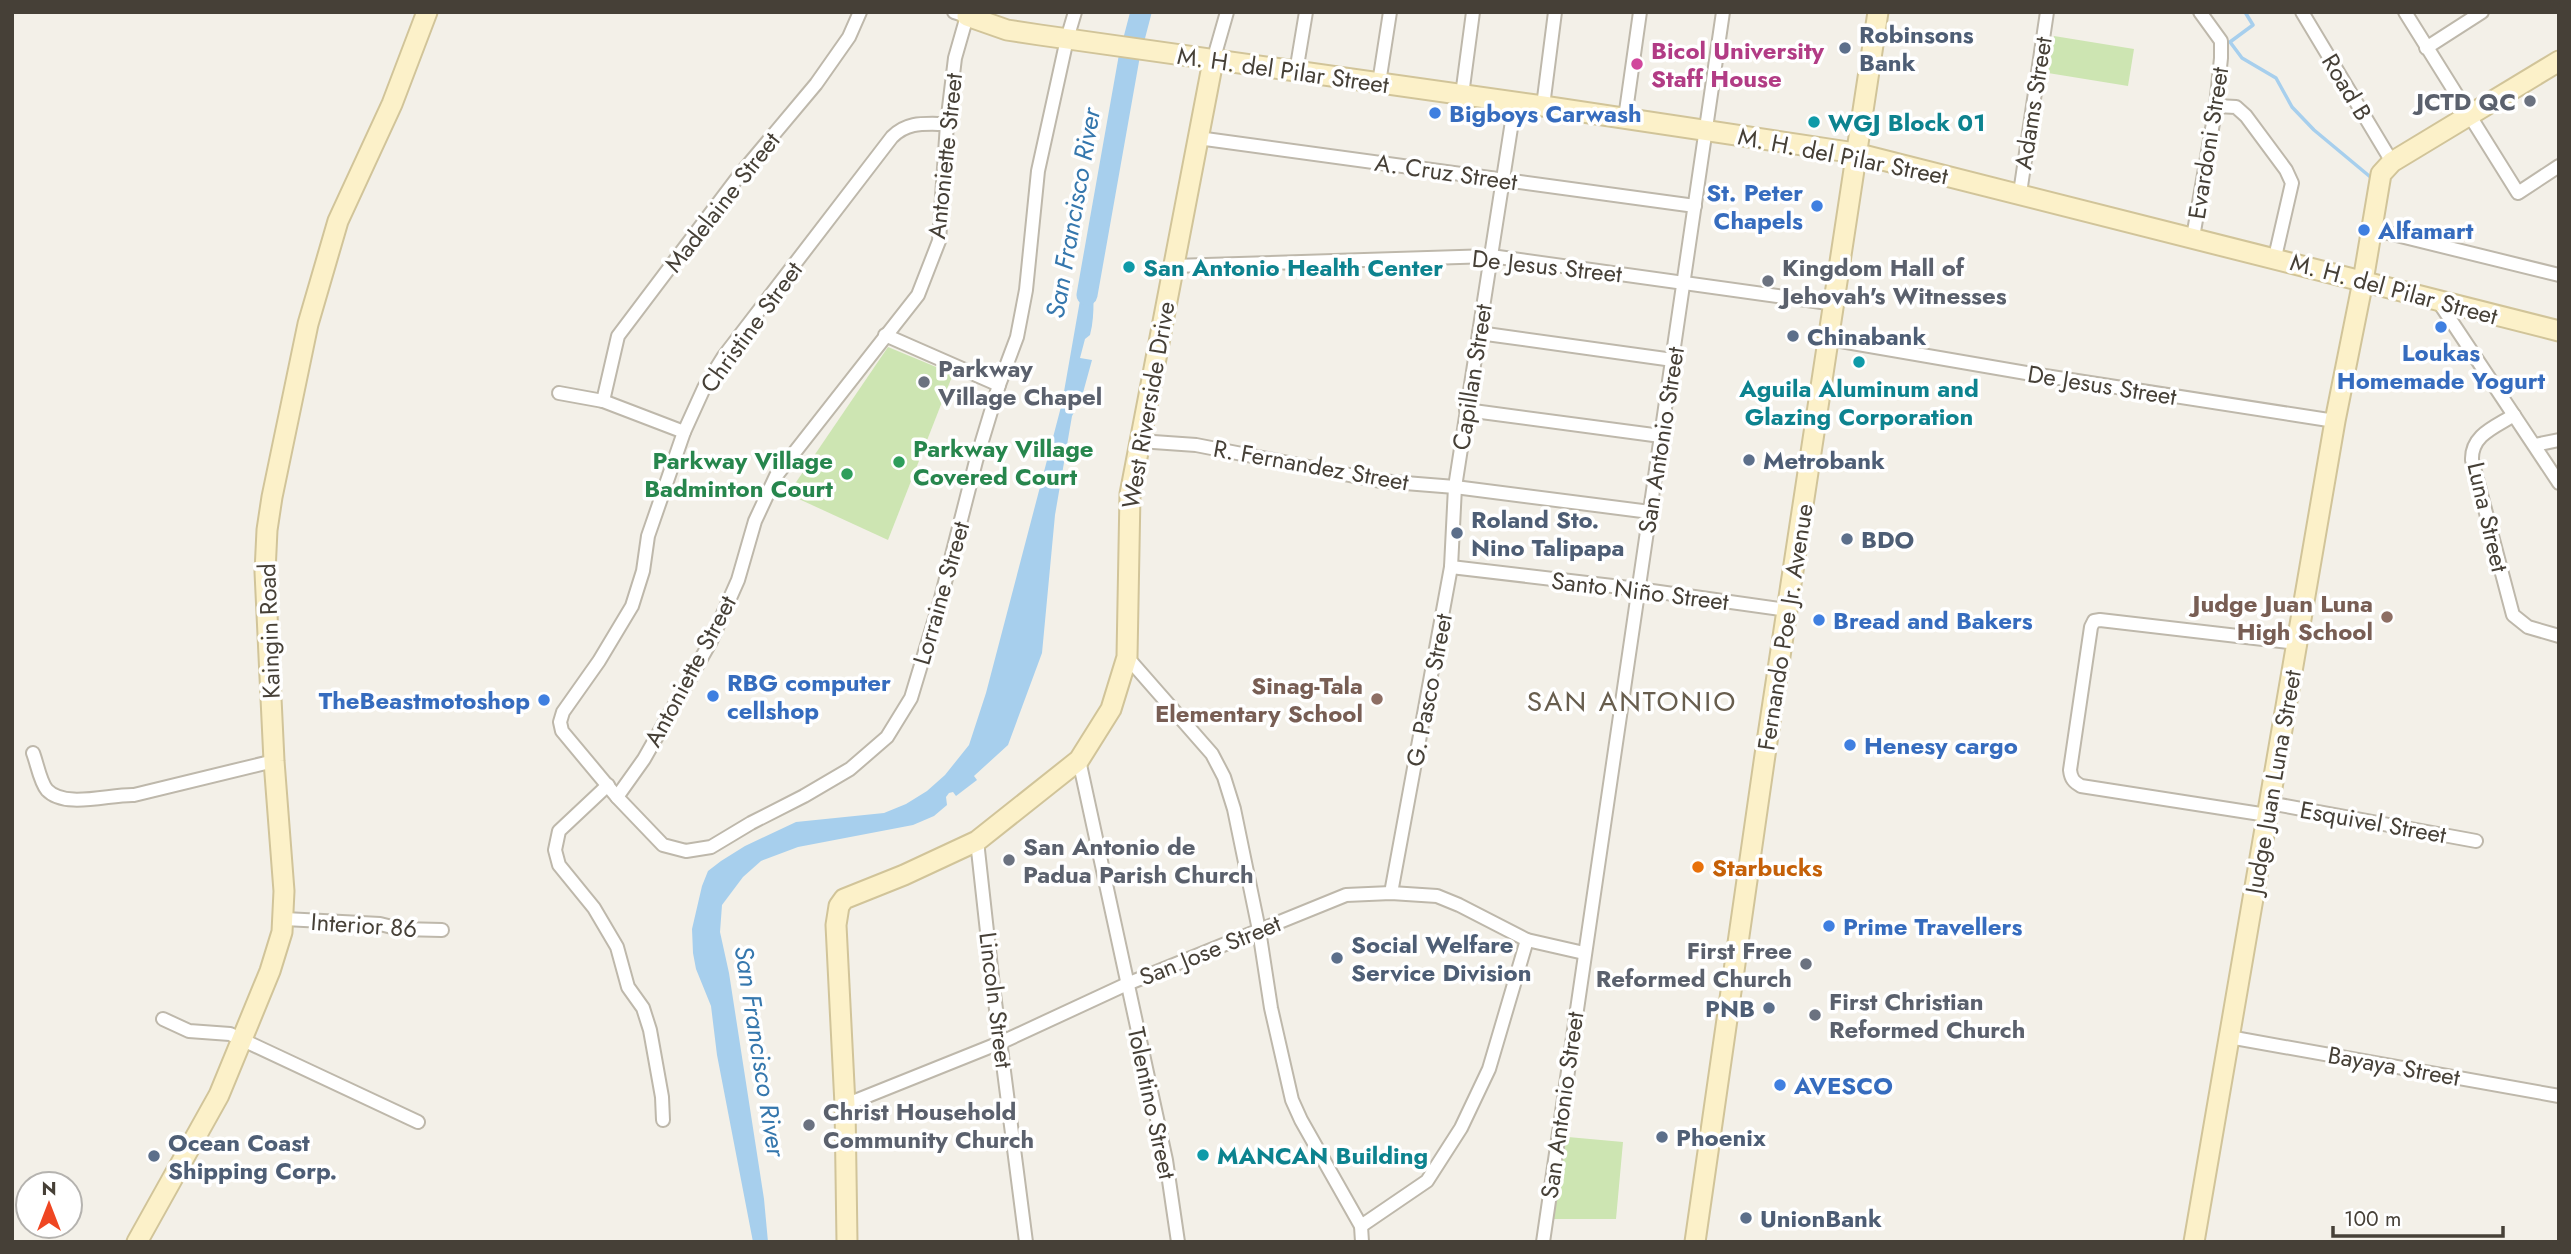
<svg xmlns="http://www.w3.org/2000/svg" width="2571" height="1254" viewBox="0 0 2571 1254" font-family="Jost,sans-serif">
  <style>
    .green { fill: #cde5b2 }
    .water { fill: #a7cfed }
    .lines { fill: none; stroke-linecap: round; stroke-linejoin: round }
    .stream { stroke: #a7cfed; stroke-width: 3.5 }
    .river { stroke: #a7cfed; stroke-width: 21 }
    .street-casing { stroke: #beb8ab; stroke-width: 16 }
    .secondary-casing { stroke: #d1c499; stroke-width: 23 }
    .street { stroke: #fff; stroke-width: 12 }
    .secondary { stroke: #fcf1c9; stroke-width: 19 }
    .service-dot { fill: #5c6f8a; stroke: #fff; stroke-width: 2.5 }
    .hotel-dot { fill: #d1479c; stroke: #fff; stroke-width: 2.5 }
    .worship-dot { fill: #6b7280; stroke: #fff; stroke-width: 2.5 }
    .shop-dot { fill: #3f7fe0; stroke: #fff; stroke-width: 2.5 }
    .culture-dot { fill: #0f9aa8; stroke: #fff; stroke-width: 2.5 }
    .leisure-dot { fill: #2e9e5b; stroke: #fff; stroke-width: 2.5 }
    .education-dot { fill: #8d6e63; stroke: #fff; stroke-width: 2.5 }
    .food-dot { fill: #e8710a; stroke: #fff; stroke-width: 2.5 }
    .labels { text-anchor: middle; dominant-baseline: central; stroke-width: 7; stroke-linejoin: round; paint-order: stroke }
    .service-label { font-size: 24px; font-weight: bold; fill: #4e5e75; stroke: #fff; text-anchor: start }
    .hotel-label { font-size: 24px; font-weight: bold; fill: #b23c85; stroke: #fff; text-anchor: start }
    .street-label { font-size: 24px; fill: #464037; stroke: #fff }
    .worship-label { font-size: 24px; font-weight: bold; fill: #5b616d; stroke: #fff; text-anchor: start }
    .shop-label { font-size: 24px; font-weight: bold; fill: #366cbe; stroke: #fff; text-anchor: start }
    .culture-label { font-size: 24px; font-weight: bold; fill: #0d838f; stroke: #fff; text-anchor: start }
    .leisure-label { font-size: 24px; font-weight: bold; fill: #27864d; stroke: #fff; text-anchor: start }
    .education-label { font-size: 24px; font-weight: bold; fill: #785e54; stroke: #fff; text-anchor: end }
    .food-label { font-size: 24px; font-weight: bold; fill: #c56008; stroke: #fff; text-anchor: start }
    .water-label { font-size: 26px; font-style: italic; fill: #3577ad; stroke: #fff }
    .quarter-label { font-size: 28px; letter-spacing: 2px; fill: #685e4e; stroke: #fff }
  </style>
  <rect width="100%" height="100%" fill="#f3f0e8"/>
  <g class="green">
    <polygon points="2054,36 2134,49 2128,86 2048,73"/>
    <polygon points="888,347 953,374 888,540 788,494"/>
    <polygon points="1557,1136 1623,1142 1616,1219 1545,1219"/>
  </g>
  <path class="water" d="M1086,266L1094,268C1092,291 1096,312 1090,335L1085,339L1080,358L1092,360L1081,400L1072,416L1055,515L1042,653L1008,745L974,776L977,780L956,796L953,792L949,793L946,797L947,805L934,816L913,825L798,847L761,861L743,877L722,905L720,932L729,973L764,1199L768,1242H753L717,1055L711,1006L696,969L693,953L692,929L702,886L708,871L721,861L745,846L796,822L884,813L906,804L927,791L945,775L969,745L986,693L1062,403Z"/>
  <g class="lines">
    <polyline class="stream" points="2245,12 2253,25 2230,42 2242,58 2276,78 2292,107 2314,130 2374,180"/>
    <polyline class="river" points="1087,295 1129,58 1141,12"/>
    <defs>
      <g id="street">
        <polyline points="2302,12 2392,162"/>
        <polyline points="2405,12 2518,193 2559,166"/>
        <polyline points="2426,48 2482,12"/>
        <polyline points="1213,61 1227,12"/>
        <polyline points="1296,72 1306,12"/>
        <polyline points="1379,83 1390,12"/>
        <polyline points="1462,95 1473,12"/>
        <polyline points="1543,106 1555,12"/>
        <polyline points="2216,106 2236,107 2246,116 2286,170 2292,183 2275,257"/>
        <polyline points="1625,118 1640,12"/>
        <path d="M947,124C925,124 908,121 892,137L724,356L704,388L684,432L648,536L643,571L632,606L599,661L563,712L560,722L562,731L617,797L663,845L686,851L711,847L751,823L804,796L850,769L887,737L911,698L940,602L976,461L999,385L1017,337L1026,290L1038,171L1067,39L1075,12"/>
        <polyline points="1198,138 1695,206"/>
        <polyline points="2020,193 2047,12"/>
        <polyline points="2372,229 2559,275"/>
        <polyline points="2193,237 2216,106 2221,58 2221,41 2200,12"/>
        <polyline points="1173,266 1491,256 1835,304"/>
        <polyline points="2438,301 2559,483"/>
        <polyline points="1479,333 1673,360"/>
        <polyline points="885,335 999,385"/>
        <polyline points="1829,339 2032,374 2335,421"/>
        <polyline points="559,393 603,401 684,432"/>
        <polyline points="603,401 618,336 738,177 816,84 849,37 860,12"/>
        <polyline points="1466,410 1661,436"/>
        <path d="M2514,415C2495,427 2471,435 2472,460L2513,615L2528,627L2559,636"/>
        <polyline points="1139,441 1196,445 1380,481 1455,487 1650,512"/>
        <polyline points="2535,445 2559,440"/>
        <polyline points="1451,567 1638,589 1787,610"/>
        <polyline points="1127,657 1212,754 1224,777 1234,809 1259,930 1271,1008 1292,1100 1301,1120 1361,1226 1362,1242"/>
        <path d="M33,753C37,763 40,782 47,790C65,809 110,794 134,795L274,761"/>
        <polyline points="1079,760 1166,1160 1178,1242"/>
        <polyline points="608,785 559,831 555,850 559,865 594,908 617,947 628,987 643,1008 650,1030 662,1097 663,1120"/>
        <polyline points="617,797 644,759 711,641 738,580 755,521 776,476 918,295 939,241 947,124 955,58 967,16 954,12"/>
        <polyline points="2269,803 2476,841"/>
        <path d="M2267,815L2081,786C2074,782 2071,779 2070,770L2091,627L2094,621L2100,620L2298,643"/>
        <polyline points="977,841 993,986 1026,1242"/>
        <polyline points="1391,893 1451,567 1455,487 1515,102"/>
        <polyline points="285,919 380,924 400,929 442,930"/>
        <polyline points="163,1019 189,1031 230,1034 418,1122"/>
        <polyline points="2229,1037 2559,1096"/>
        <polyline points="845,1105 1002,1042 1127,984 1346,895 1391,893 1437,896 1459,905 1527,940 1584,953"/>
        <polyline points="1361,1226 1427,1181 1461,1128 1489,1069 1527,940"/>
        <polyline points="1543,1242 1723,12"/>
      </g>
      <g id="secondary">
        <polyline points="968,12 967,16 1007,30 1040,35 1543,106 1855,153 2559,331"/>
        <polyline points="137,1242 219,1095 270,971 282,932 284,891 274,761 265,572 267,530 272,497 308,324 338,221 392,104 427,12"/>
        <polyline points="847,1242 845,1105 836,925 839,906 844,899 904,875 977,841 1079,760 1111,709 1127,657 1130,494 1213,61"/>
        <polyline points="1695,1242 1765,755 1878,12"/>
        <polyline points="2194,1242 2335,421 2363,281 2381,174 2392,162 2559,61"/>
      </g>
    </defs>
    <use href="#street" class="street-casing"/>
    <use href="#secondary" class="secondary-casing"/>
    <use href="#street" class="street"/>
    <use href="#secondary" class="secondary"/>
  </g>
  <g class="service-dot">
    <circle cx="1845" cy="48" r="7"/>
    <circle cx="1793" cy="336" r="7"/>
    <circle cx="1749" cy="460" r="7"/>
    <circle cx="1457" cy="533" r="7"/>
    <circle cx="1847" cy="539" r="7"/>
    <circle cx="1337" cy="958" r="7"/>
    <circle cx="1769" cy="1008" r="7"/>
    <circle cx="1662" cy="1137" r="7"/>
    <circle cx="154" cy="1156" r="7"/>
    <circle cx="1746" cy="1218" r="7"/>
  </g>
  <circle class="hotel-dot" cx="1637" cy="64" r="7"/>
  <g class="worship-dot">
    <circle cx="2530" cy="101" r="7"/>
    <circle cx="1768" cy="281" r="7"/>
    <circle cx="924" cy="382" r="7"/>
    <circle cx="1009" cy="860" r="7"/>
    <circle cx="1806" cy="964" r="7"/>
    <circle cx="1815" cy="1015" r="7"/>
    <circle cx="809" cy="1125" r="7"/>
  </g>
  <g class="shop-dot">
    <circle cx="1435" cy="113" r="7"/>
    <circle cx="1817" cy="206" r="7"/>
    <circle cx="2364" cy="230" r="7"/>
    <circle cx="2441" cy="327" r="7"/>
    <circle cx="1819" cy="620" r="7"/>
    <circle cx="713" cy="696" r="7"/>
    <circle cx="544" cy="700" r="7"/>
    <circle cx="1850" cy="745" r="7"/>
    <circle cx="1829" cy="926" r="7"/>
    <circle cx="1780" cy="1085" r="7"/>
  </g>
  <g class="culture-dot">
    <circle cx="1814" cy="122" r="7"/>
    <circle cx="1129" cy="267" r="7"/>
    <circle cx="1859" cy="362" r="7"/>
    <circle cx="1203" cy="1155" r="7"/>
  </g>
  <g class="leisure-dot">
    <circle cx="899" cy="462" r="7"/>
    <circle cx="847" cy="474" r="7"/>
  </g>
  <g class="education-dot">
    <circle cx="2387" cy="617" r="7"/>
    <circle cx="1377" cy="699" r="7"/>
  </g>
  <circle class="food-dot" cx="1698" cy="867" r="7"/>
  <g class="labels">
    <g class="service-label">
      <text x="1859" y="34">Robinsons<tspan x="1859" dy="28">Bank</tspan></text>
      <text x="1807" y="336">Chinabank</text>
      <text x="1763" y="460">Metrobank</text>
      <text x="1471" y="519">Roland Sto.<tspan x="1471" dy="28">Nino Talipapa</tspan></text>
      <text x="1861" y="539">BDO</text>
      <text x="1351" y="944">Social Welfare<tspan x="1351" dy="28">Service Division</tspan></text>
      <text x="1755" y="1008" text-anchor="end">PNB</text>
      <text x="1676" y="1137">Phoenix</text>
      <text x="168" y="1142">Ocean Coast<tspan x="168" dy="28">Shipping Corp.</tspan></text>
      <text x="1760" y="1218">UnionBank</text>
    </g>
    <g class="hotel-label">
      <text x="1651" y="50">Bicol University<tspan x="1651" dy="28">Staff House</tspan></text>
    </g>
    <g class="street-label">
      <text transform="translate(1283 70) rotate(8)">M. H. del Pilar Street</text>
      <text transform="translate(2347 87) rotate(59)">Road B</text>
      <text transform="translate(2033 103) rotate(-81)">Adams Street</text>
      <text transform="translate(2208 143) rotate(-81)">Evardoni Street</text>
      <text transform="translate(945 156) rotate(-84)">Antoniette Street</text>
      <text transform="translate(1843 156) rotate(11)">M. H. del Pilar Street</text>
      <text transform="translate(1446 172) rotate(8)">A. Cruz Street</text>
      <text transform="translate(722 202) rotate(-52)">Madelaine Street</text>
      <text transform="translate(1547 266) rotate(6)">De Jesus Street</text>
      <text transform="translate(2394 289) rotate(15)">M. H. del Pilar Street</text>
      <text transform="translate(751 327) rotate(-54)">Christine Street</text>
      <text transform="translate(1472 377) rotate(-81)">Capillan Street</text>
      <text transform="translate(2102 385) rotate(9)">De Jesus Street</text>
      <text transform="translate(1148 405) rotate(-80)">West Riverside Drive</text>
      <text transform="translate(1661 440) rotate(-81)">San Antonio Street</text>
      <text transform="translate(1311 465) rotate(10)">R. Fernandez Street</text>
      <text transform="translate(2488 517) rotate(77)">Luna Street</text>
      <text transform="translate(1640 591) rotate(7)">Santo Niño Street</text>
      <text transform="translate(941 593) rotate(-74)">Lorraine Street</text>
      <text transform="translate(1785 627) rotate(-81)">Fernando Poe Jr. Avenue</text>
      <text transform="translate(269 631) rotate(-92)">Kaingin Road</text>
      <text transform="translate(690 671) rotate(-62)">Antoniette Street</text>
      <text transform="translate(1429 690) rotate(-79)">G. Pasco Street</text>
      <text transform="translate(2273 782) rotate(-80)">Judge Juan Luna Street</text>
      <text transform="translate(2373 822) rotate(10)">Esquivel Street</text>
      <text transform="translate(364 925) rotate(4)">Interior 86</text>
      <text transform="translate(1210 950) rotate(-22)">San Jose Street</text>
      <text transform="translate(996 1000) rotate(83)">Lincoln Street</text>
      <text transform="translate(2394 1066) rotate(10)">Bayaya Street</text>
      <text transform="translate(1152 1103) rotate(78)">Tolentino Street</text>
      <text transform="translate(1562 1105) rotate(-82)">San Antonio Street</text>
    </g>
    <g class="worship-label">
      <text x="2516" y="101" text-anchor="end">JCTD QC</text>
      <text x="1782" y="267">Kingdom Hall of<tspan x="1782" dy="28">Jehovah's Witnesses</tspan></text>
      <text x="938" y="368">Parkway<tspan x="938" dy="28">Village Chapel</tspan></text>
      <text x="1023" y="846">San Antonio de<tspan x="1023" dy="28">Padua Parish Church</tspan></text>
      <text x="1792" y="950" text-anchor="end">First Free<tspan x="1792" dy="28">Reformed Church</tspan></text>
      <text x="1829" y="1001">First Christian<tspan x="1829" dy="28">Reformed Church</tspan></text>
      <text x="823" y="1111">Christ Household<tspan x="823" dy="28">Community Church</tspan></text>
    </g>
    <g class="shop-label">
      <text x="1449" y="113">Bigboys Carwash</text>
      <text x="1803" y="192" text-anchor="end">St. Peter<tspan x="1803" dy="28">Chapels</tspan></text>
      <text x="2378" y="230">Alfamart</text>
      <text x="2441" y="352" text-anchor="middle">Loukas<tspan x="2441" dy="28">Homemade Yogurt</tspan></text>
      <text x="1833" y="620">Bread and Bakers</text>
      <text x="727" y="682">RBG computer<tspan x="727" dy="28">cellshop</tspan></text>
      <text x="530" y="700" text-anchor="end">TheBeastmotoshop</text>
      <text x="1864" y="745">Henesy cargo</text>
      <text x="1843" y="926">Prime Travellers</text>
      <text x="1794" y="1085">AVESCO</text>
    </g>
    <g class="culture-label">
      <text x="1828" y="122">WGJ Block 01</text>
      <text x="1143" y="267">San Antonio Health Center</text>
      <text x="1859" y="388" text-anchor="middle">Aguila Aluminum and<tspan x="1859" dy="28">Glazing Corporation</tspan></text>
      <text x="1217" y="1155">MANCAN Building</text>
    </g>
    <g class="leisure-label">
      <text x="913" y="448">Parkway Village<tspan x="913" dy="28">Covered Court</tspan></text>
      <text x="833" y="460" text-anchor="end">Parkway Village<tspan x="833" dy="28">Badminton Court</tspan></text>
    </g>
    <g class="education-label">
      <text x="2373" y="603">Judge Juan Luna<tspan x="2373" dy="28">High School</tspan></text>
      <text x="1363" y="685">Sinag-Tala<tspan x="1363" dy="28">Elementary School</tspan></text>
    </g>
    <g class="food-label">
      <text x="1712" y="867">Starbucks</text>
    </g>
    <g class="water-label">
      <text transform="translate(1073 213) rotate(-80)">San Francisco River</text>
      <text transform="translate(760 1051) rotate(81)">San Francisco River</text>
    </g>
    <g class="quarter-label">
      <text x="1632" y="701">SAN ANTONIO</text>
    </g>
  </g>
  <rect width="2571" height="1254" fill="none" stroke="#464037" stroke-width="28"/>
  <g transform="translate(49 1205)"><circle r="33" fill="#ffffff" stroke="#b5b3af" stroke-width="2"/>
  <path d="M0-5L12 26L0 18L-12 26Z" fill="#ef4622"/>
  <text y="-10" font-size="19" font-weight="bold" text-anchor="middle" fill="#464037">N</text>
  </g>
  <path d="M2333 1226v10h170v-10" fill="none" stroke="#464037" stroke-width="3.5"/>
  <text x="2344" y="1226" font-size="21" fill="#464037" stroke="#ffffff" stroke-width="5" paint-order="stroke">100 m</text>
</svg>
